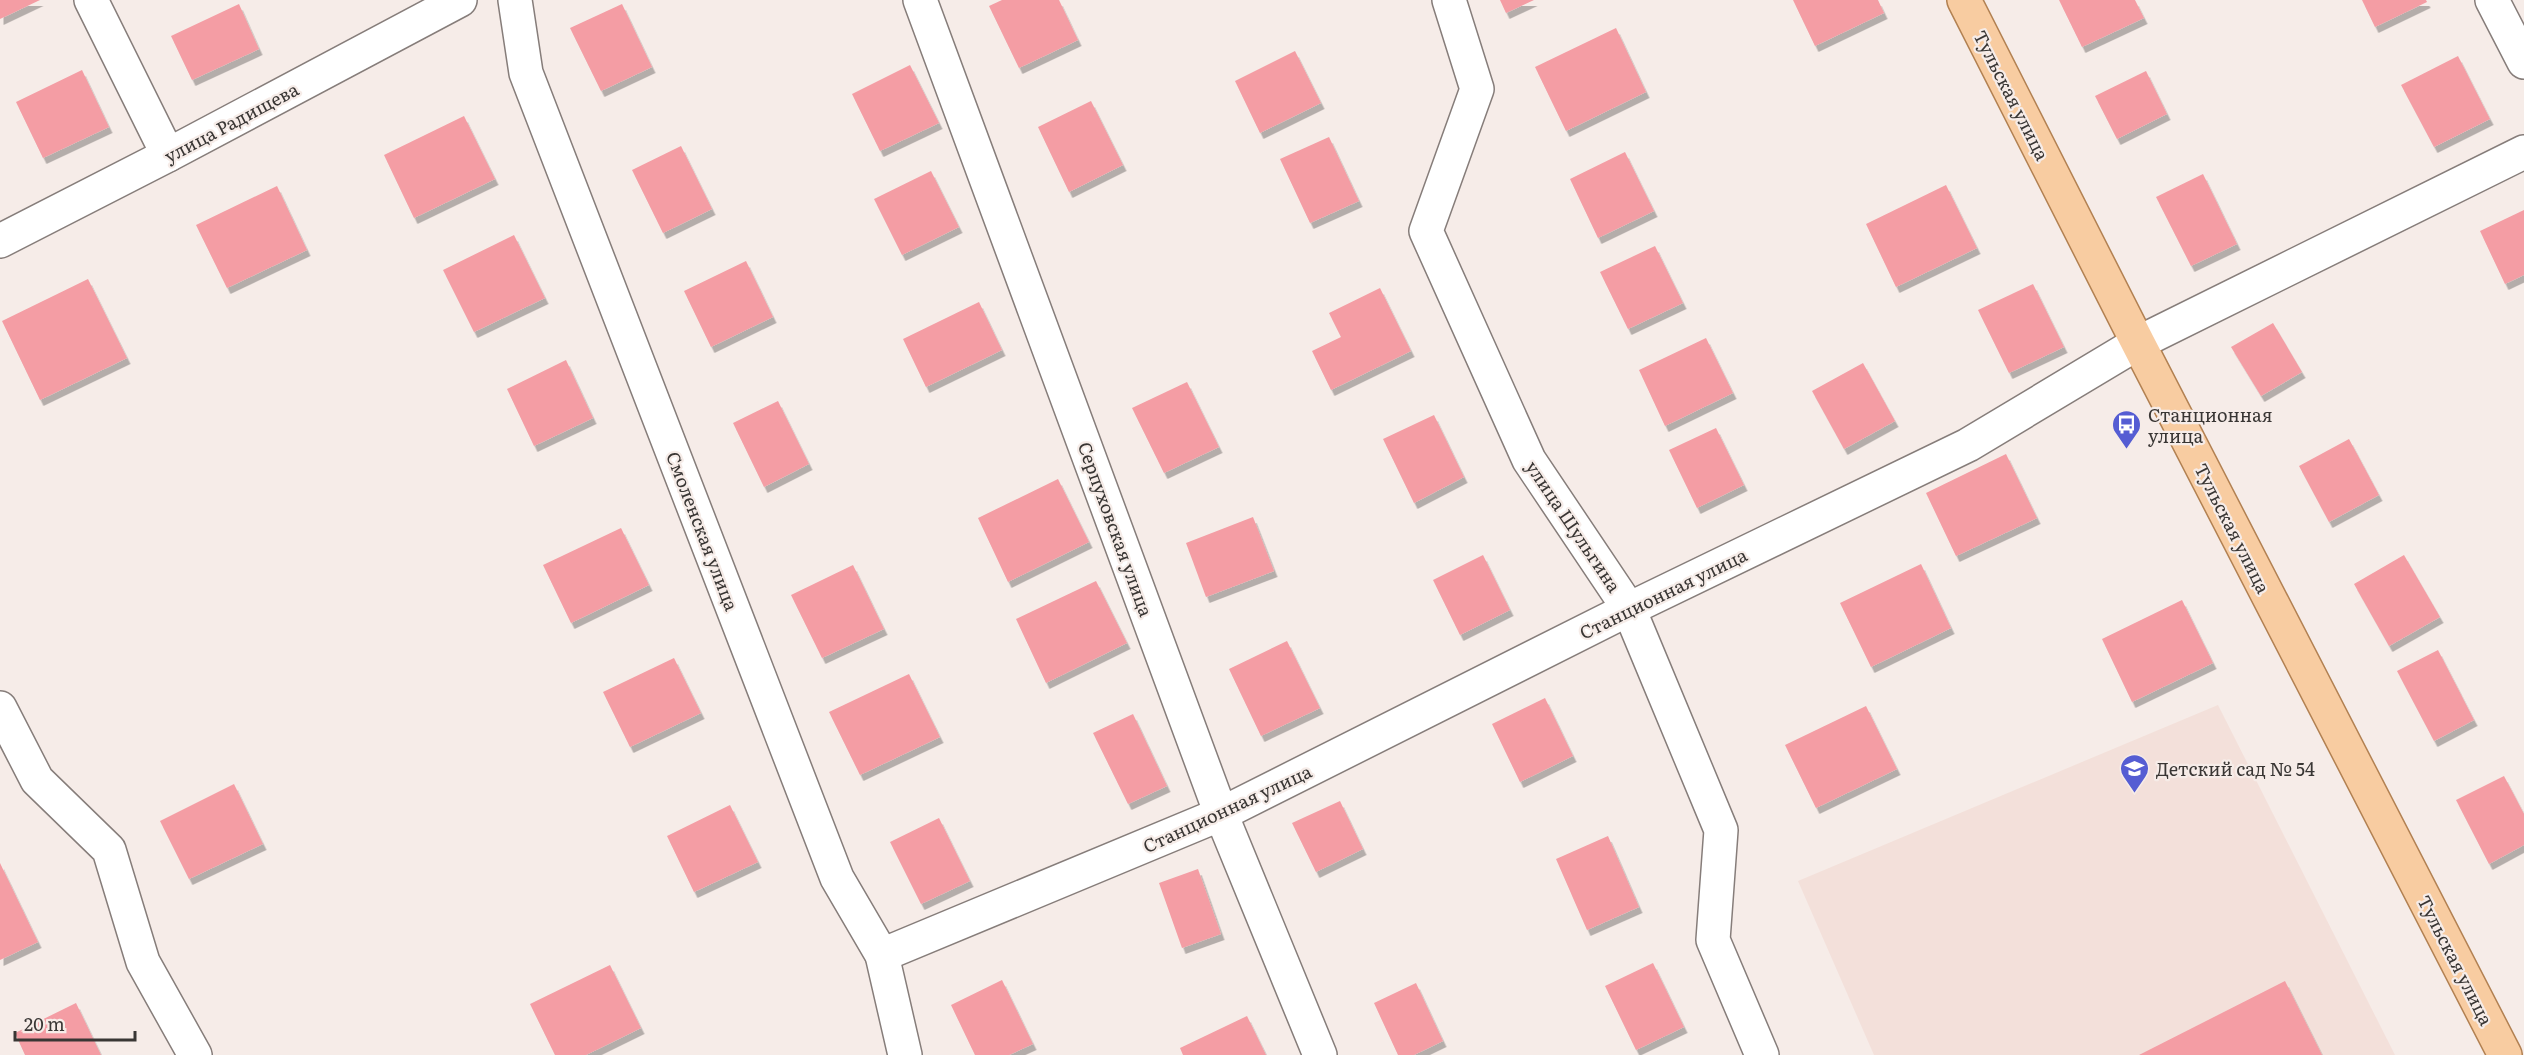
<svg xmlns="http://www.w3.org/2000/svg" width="2524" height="1055" viewBox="0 0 2524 1055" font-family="Literata,serif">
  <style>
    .built { fill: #f3e0da }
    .building { fill: #f49da4; filter: url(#shadow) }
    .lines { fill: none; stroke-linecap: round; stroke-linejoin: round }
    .minor-casing { stroke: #867d7a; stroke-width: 36 }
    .major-casing { stroke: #b28152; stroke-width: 36 }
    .minor { stroke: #fff; stroke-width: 33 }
    .major { stroke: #f8cca1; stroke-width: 33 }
    .labels { text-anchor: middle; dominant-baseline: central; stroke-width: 4.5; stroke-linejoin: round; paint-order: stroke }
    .street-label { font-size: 18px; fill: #393634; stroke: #f6ece8 }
    .poi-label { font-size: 18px; fill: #393634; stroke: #f6ece8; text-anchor: start }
  </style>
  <defs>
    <filter id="shadow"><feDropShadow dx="3.5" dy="6" stdDeviation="0" flood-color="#0004"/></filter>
  </defs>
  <rect width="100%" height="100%" fill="#f6ece8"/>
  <polygon class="built" points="2218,705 2395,1055 1874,1055 1798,881"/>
  <g class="building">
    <polygon points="0,0 40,0 0,19"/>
    <polygon points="1002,0 1059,0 1078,40 1019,68 989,6"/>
    <polygon points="1500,0 1534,0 1506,13"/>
    <polygon points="1793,0 1878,0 1884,13 1815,46"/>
    <polygon points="2059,0 2135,0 2144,18 2082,47"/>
    <polygon points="2362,0 2426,0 2427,2 2375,27"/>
    <polygon points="239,4 259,49 192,80 171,36"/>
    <polygon points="622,4 652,67 601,91 570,28"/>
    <polygon points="1616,28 1646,92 1566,131 1535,67"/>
    <polygon points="1295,51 1321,103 1260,133 1235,81"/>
    <polygon points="2458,56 2490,119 2434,147 2401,85"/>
    <polygon points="910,65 939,123 880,151 852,94"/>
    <polygon points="82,70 109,127 43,158 16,102"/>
    <polygon points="2146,71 2167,114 2117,139 2095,96"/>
    <polygon points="1091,101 1123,165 1069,192 1038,127"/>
    <polygon points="464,116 495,179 414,218 384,155"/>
    <polygon points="1329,137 1359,201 1310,223 1280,159"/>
    <polygon points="681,146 712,209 663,233 632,170"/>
    <polygon points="1625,152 1654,211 1598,238 1570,179"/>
    <polygon points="931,171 959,227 902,255 874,199"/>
    <polygon points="2203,174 2237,244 2191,266 2156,197"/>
    <polygon points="1946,185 1977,248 1896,287 1866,224"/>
    <polygon points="277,186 307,250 227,288 196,225"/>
    <polygon points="2524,210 2524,275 2505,284 2480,231"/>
    <polygon points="514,235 545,298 474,332 443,270"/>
    <polygon points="1655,246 1683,303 1628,329 1600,272"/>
    <polygon points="746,261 773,317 711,347 684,291"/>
    <polygon points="88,279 127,358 40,400 2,321"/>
    <polygon points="2033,284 2064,347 2009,373 1978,310"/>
    <polygon points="1380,288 1411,351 1331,390 1312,351 1341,337 1329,313"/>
    <polygon points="979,302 1002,350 926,387 903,339"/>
    <polygon points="2273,323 2302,372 2261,396 2231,347"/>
    <polygon points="1706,338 1733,393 1665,426 1639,370"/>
    <polygon points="566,360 593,418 534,446 507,389"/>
    <polygon points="1863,363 1895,421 1844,449 1812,391"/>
    <polygon points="1187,382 1219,447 1164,473 1132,408"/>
    <polygon points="778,401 809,464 764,487 733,423"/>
    <polygon points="1434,415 1464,477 1414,503 1383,439"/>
    <polygon points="1716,428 1744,485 1697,508 1669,450"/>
    <polygon points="2349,439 2379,495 2329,522 2299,466"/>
    <polygon points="2006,454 2037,518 1956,556 1926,493"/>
    <polygon points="1058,479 1089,542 1008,582 978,518"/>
    <polygon points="1253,517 1274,571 1206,597 1186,543"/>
    <polygon points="621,528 649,585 571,623 543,565"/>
    <polygon points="1483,555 1510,610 1460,635 1433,580"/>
    <polygon points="2404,555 2440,617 2389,646 2354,584"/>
    <polygon points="1921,564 1951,628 1871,667 1840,603"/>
    <polygon points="853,565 884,629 822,658 791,595"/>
    <polygon points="1096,581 1127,643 1046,683 1016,619"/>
    <polygon points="2182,600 2213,663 2132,702 2102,639"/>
    <polygon points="1287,641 1320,708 1261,736 1229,669"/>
    <polygon points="2438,650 2474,720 2434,741 2397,671"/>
    <polygon points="674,658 701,713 630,747 603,692"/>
    <polygon points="909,674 940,737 860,775 829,712"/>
    <polygon points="1545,698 1573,756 1520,782 1492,724"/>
    <polygon points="1866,706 1897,769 1816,808 1785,745"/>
    <polygon points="1133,714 1167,786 1128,804 1093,733"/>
    <polygon points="2504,776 2524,814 2524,845 2489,864 2456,800"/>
    <polygon points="234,784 263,844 189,879 160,821"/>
    <polygon points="1340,801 1363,849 1316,872 1292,823"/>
    <polygon points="730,805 758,862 694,892 667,836"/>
    <polygon points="939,818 970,881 921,904 890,842"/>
    <polygon points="1608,836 1639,907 1587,930 1556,859"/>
    <polygon points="0,863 38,942 0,960"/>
    <polygon points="1198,869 1221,934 1182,948 1159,883"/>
    <polygon points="1653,963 1684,1027 1636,1050 1605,986"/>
    <polygon points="610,965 641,1028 586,1055 555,1055 530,1004"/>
    <polygon points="1002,980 1033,1044 1009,1055 975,1055 951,1005"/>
    <polygon points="2285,981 2322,1055 2139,1055"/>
    <polygon points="1416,983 1443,1041 1414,1055 1398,1055 1374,1003"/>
    <polygon points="76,1003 101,1055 25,1055 15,1033"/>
    <polygon points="1247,1016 1266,1055 1183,1055 1180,1048"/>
  </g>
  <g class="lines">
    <defs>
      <g id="minor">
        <polyline points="91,0 168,155"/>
        <polyline points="515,0 526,73 837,878 882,955 905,1055"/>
        <polyline points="920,0 1221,814 1320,1055"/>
        <polyline points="1449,0 1477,89 1426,231 1529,460 1629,609 1721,830 1713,940 1762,1055"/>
        <polyline points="2492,0 2524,62"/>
        <polyline points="0,241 168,155 460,0"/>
        <polyline points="0,708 37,780 109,850 143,962 195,1055"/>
        <polyline points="882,955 1221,814 1629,609 1968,445 2138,343 2524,152"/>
      </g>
      <polyline id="major" points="1964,0 2138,343 2505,1055"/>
    </defs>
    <use href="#minor" class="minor-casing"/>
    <use href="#major" class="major-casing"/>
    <use href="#minor" class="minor"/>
    <use href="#major" class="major"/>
  </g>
  <defs>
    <symbol id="bus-pin" viewBox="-11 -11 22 30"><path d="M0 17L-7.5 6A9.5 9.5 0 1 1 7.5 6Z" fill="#555dd3" stroke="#f6ece8"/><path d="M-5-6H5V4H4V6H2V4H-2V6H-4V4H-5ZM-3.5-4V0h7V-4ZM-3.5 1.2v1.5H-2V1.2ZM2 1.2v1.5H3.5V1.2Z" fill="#fff"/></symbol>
    <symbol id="school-pin" viewBox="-11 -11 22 30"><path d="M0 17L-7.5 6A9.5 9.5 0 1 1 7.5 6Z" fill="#555dd3" stroke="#f6ece8"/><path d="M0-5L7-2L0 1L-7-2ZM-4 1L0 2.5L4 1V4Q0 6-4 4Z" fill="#fff"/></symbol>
  </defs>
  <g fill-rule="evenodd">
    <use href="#bus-pin" x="2110" y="408" width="33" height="45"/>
    <use href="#school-pin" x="2118" y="752" width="33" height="45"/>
  </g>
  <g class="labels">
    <g class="street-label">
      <text transform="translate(2012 95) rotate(63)">Тульская улица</text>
      <text transform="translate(231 122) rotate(-28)">улица Радищева</text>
      <text transform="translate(1574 526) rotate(56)">улица Шульгина</text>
      <text transform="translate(2233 528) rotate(63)">Тульская улица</text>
      <text transform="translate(1116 529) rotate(70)">Серпуховская улица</text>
      <text transform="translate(703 531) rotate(69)">Смоленская улица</text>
      <text transform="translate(1663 593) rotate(-26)">Станционная улица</text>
      <text transform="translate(1227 808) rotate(-25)">Станционная улица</text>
      <text transform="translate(2456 960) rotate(63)">Тульская улица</text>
    </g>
    <g class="poi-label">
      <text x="2148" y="414">Станционная<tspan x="2148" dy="21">улица</tspan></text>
      <text x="2156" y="768">Детский сад № 54</text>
    </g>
  </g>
  <path d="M15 1031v9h120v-9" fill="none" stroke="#393634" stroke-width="3"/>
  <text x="24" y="1031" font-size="18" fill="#393634" stroke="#f6ece8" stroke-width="4.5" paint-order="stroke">20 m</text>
</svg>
